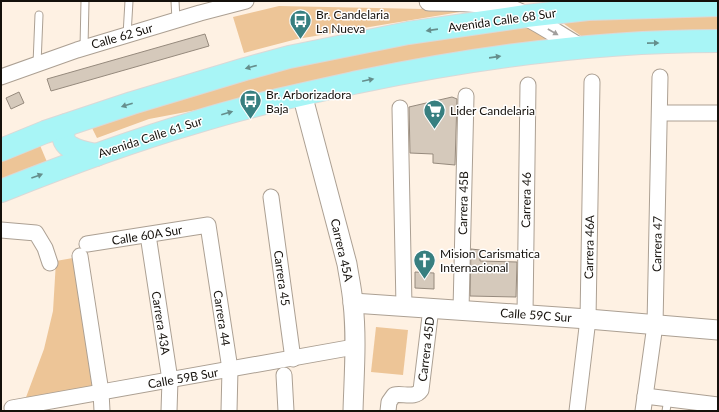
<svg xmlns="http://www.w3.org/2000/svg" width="719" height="412" viewBox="0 0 719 412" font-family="Lato,sans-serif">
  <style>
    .green { fill: #edc597 }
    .building { fill: #d5c9bb; stroke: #968a7d }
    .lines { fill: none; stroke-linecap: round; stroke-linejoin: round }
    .service-casing { stroke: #aca093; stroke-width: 9 }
    .minor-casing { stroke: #aca093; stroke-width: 17 }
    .tertiary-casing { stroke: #aca093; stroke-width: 21 }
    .primary-casing { stroke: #d9d9d8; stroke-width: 24 }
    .service { stroke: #fff; stroke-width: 7 }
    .minor { stroke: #fff; stroke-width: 15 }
    .tertiary { stroke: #fff; stroke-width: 19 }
    .primary { stroke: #a8f5f6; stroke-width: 22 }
    .oneway { fill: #658e8c }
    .oneway2 { fill: #a19f9d }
    .labels { text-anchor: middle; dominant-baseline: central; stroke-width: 3; stroke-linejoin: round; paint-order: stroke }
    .poi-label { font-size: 12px; fill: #14100b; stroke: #fff; text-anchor: start }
    .street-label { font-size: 12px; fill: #14100b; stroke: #fff }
  </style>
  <rect width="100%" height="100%" fill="#fef1e3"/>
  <g class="green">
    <polygon points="279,6 472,10 297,39 244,53 233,17"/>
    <polygon points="718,13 718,32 584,38 560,21"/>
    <polygon points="524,25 551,40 487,48 401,62 207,108 149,119 97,138 91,126 291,66 412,42"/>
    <polygon points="39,143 47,162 1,179 1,158"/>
    <polygon points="84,256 105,384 25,400 44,349 53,311 56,261"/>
    <polygon points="376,327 408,330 403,375 371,372"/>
  </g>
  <g class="building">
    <polygon points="205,34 209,46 51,91 47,79"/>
    <polygon points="19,92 24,103 11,109 6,98"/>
    <polygon points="452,97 457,99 455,165 433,163 433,154 410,153 409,107"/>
    <polygon points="471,249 480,250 480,261 517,262 516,297 470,296"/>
    <polygon points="415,272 434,273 434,289 415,288"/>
  </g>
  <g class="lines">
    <defs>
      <g id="service">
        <polyline points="175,1 176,20"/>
        <polyline points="127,35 129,1"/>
        <polyline points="84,47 85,1"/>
        <polyline points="37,64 39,15"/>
        <polyline points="666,411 668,399"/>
      </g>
      <g id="minor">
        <polyline points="1,77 77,50 200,13 246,1"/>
        <polyline points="400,108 404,306"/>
        <polyline points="660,113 718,113"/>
        <polyline points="271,197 293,359"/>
        <polyline points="1,230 36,233 45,248 50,263"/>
        <polyline points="148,235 170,380 169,411"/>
        <polyline points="87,244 208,225 230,369 229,411"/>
        <polyline points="80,256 101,392 102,411"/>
        <polyline points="461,310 466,96"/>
        <polyline points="525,314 528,85"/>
        <polyline points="284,375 286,411"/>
        <polyline points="645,396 718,405"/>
        <polyline points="12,408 354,347"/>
        <path d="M388,411L389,402L394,395C403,393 415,399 421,390L431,308"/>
        <polyline points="577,411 588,319 592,82"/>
        <polyline points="643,411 655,325 660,77"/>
      </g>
      <g id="tertiary">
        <path d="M429,1C449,1 470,1 490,4C523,9 552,32 580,48"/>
        <path d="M302,94L347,264C349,277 352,290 353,303C357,339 354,375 353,411"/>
        <polyline points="353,303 588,319 718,330"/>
      </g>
      <g id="primary">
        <path d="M66,125C55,148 80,152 96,155"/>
        <polyline points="1,150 45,132 132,103 245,69 289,57 408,33 526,16 588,9 718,5"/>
        <path d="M1,191C64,166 128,142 193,123C247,106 303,94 358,82C477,57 597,41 718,41"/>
      </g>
    </defs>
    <use href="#service" class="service-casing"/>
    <use href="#minor" class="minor-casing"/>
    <use href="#tertiary" class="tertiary-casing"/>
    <use href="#primary" class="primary-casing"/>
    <use href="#service" class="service"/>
    <use href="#minor" class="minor"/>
    <use href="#tertiary" class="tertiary"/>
    <use href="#primary" class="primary"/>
  </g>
  <defs><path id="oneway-solid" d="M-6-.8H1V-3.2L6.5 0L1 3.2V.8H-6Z"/></defs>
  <g class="oneway">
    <use href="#oneway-solid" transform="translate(432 30) rotate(172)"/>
    <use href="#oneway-solid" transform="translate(653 43) rotate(-1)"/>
    <use href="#oneway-solid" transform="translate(495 57) rotate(-8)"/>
    <use href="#oneway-solid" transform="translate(251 67) rotate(165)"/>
    <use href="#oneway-solid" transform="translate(368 80) rotate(-12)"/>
    <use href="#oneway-solid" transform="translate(127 105) rotate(162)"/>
    <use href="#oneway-solid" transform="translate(227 113) rotate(-16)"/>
    <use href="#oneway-solid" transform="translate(37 176) rotate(-20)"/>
  </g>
  <use class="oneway2" href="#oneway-solid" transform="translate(553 32) rotate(30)"/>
  <defs>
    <symbol id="bus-pin" viewBox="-11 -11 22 30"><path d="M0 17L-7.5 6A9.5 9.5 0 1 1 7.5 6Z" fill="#377f80" stroke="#fff"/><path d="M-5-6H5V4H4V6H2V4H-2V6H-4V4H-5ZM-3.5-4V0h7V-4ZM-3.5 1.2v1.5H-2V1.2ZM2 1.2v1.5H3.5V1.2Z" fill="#fff"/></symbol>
    <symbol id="supermarket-pin" viewBox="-11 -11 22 30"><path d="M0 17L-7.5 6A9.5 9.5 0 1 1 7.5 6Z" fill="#377f80" stroke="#fff"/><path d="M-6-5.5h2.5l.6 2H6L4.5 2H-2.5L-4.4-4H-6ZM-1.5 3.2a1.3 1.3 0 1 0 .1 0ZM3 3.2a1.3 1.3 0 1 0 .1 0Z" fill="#fff"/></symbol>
    <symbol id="church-pin" viewBox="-11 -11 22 30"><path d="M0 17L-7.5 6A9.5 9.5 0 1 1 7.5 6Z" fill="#377f80" stroke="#fff"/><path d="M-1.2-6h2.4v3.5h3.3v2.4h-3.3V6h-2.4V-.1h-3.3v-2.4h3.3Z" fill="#fff"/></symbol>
  </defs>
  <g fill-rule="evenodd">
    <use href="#bus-pin" x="288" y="8" width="25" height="34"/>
    <use href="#bus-pin" x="238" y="88" width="25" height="34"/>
    <use href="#supermarket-pin" x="422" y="98" width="25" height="34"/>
    <use href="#church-pin" x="412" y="248" width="25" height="34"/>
  </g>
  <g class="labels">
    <g class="poi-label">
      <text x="316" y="14">Br. Candelaria<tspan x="316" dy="14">La Nueva</tspan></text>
      <text x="266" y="94">Br. Arborizadora<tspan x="266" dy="14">Baja</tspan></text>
      <text x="450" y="110">Lider Candelaria</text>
      <text x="440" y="253">Mision Carismatica<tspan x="440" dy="14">Internacional</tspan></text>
    </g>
    <g class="street-label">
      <text transform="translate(502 20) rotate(-8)">Avenida Calle 68 Sur</text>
      <text transform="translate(122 36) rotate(-16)">Calle 62 Sur</text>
      <text transform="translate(150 137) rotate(-18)">Avenida Calle 61 Sur</text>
      <text transform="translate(526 200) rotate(-89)">Carrera 46</text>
      <text transform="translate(463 203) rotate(-89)">Carrera 45B</text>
      <text transform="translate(147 235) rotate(-9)">Calle 60A Sur</text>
      <text transform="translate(657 244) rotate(-89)">Carrera 47</text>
      <text transform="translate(589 247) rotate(-89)">Carrera 46A</text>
      <text transform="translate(342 250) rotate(77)">Carrera 45A</text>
      <text transform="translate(282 278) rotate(82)">Carrera 45</text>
      <text transform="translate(536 315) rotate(4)">Calle 59C Sur</text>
      <text transform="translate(222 318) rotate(81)">Carrera 44</text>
      <text transform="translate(161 323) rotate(81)">Carrera 43A</text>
      <text transform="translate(426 349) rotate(-83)">Carrera 45D</text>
      <text transform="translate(183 378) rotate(-10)">Calle 59B Sur</text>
    </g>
  </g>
  <rect width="719" height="412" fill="none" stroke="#14100b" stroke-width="4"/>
</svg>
